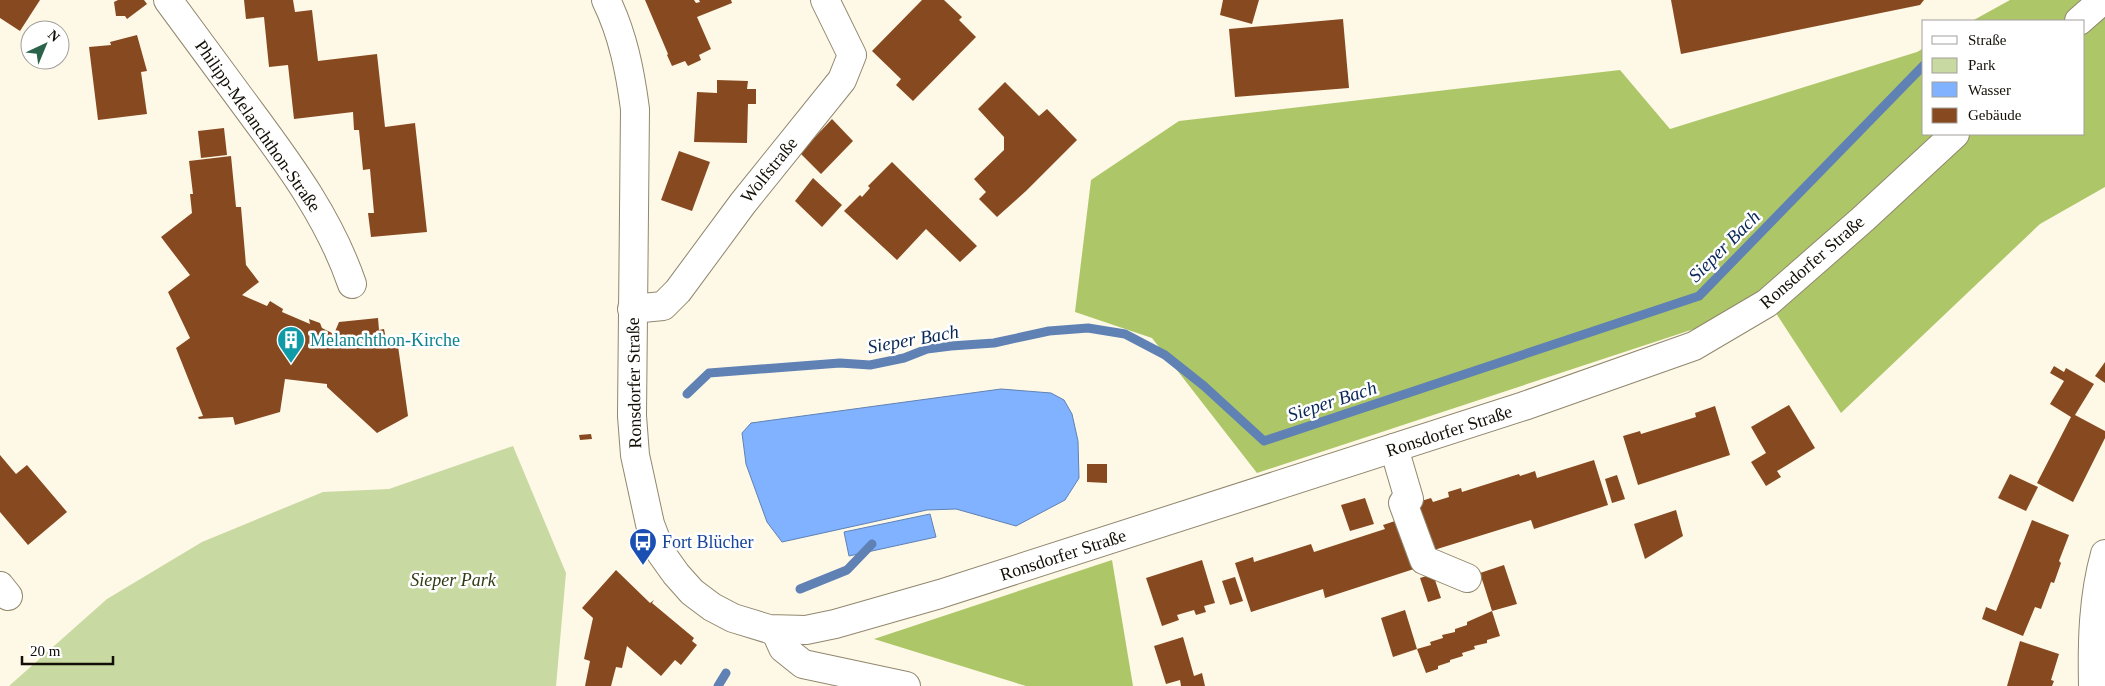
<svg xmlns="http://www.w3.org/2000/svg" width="2105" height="686" viewBox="0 0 2105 686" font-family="'Times New Roman',serif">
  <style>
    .green { fill: #c8d9a1 }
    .forest { fill: #adc668 }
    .water { fill: #80b2ff; stroke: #5f81b4 }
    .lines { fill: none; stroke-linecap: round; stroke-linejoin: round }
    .stream { stroke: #5f81b4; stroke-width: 9 }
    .building { fill: #874a20 }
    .minor-casing { stroke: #91876e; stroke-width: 30 }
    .major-casing { stroke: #91876e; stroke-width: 30 }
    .minor { stroke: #fff; stroke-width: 28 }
    .major { stroke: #fff; stroke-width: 28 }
    .labels { text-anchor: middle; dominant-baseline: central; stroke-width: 5; stroke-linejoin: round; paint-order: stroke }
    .street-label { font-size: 18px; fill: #130f06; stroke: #fff }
    .culture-label { font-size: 18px; fill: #0d838f; stroke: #fff; text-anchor: start }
    .transit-label { font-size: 18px; fill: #164399; stroke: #fff; text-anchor: start }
    .park-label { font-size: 18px; font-style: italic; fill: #323c14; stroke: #fff }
    .water-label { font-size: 19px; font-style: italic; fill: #092857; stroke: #fff }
  </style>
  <rect width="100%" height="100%" fill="#fef8e7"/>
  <polygon class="green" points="513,446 566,573 556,686 9,686 107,599 202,542 323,492 389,489"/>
  <g class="forest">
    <polygon points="2010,0 2105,0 2105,187 2040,224 1841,413 1770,304 1257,473 1152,338 1075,312 1091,180 1179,121 1620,70 1670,129 1917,52 1924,48 1924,134 2084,134 2084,21 1972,21"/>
    <polygon points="1112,560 1133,686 1026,686 874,639"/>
  </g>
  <g class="water">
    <polygon points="1001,389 1051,393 1064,400 1072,414 1078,441 1079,478 1065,500 1016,526 956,509 927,510 782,542 767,522 746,464 742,433 751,423"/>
    <polygon points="930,514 936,537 849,556 844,532"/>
  </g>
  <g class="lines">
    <g class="stream">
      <polyline points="687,394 709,373 840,363 870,365 904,358 927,349 951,346 994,343 1049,331 1088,328 1125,334 1165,355 1204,386 1264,441 1699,296 1924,65"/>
      <polyline points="800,589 847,570 872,544"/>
      <polyline points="718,686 726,673"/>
    </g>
  </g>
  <g class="building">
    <polygon points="0,0 40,0 20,31 0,18"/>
    <polygon points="118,0 144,0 147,4 127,19 125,16 116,16 114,2"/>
    <polygon points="244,0 293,0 295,12 312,10 318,61 377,54 385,127 415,123 427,232 371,237 368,213 374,213 370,169 363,170 359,130 354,130 353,112 294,119 288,65 269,67 264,17 246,19"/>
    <polygon points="645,0 694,0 696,3 700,2 699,0 731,0 732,3 697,17 711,49 699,55 701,60 688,66 685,61 672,66 667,55 668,54"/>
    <polygon points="922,0 944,0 962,17 959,20 976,37 913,101 896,85 901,79 872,51"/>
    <polygon points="1223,0 1259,0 1252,24 1220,15"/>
    <polygon points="1671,0 1924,0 1920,5 1681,54"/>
    <polygon points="1343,19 1349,88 1235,97 1229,29"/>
    <polygon points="137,35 147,71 141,72 147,114 98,120 89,47 111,45 110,42"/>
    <polygon points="717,80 748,81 747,89 756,89 756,104 748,104 747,143 694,142 697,92 717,93"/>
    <polygon points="1005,82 1039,116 1047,109 1077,140 1026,191 997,217 979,199 986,192 974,179 1004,150 1004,137 978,109"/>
    <polygon points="832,119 853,141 821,174 800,153"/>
    <polygon points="224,128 227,155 201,158 198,131"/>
    <polygon points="679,151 710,162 692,211 661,200"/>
    <polygon points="231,156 236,207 241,207 246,265 259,282 242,295 267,306 270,301 283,309 282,312 310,324 309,319 320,323 322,328 334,334 339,322 378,318 379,330 384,329 386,339 397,339 408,416 377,433 327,387 327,384 285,379 280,412 235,425 233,417 199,419 198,417 203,416 176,348 190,338 168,292 190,275 161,237 192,213 190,194 193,194 189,161"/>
    <polygon points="892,162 977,246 960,262 926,229 897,260 844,211 860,195 862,197 870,188 868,186"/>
    <polygon points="813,178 842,205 822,227 795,201"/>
    <polygon points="2105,362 2105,383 2095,376"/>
    <polygon points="2054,366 2064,372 2066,368 2094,384 2075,415 2105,431 2105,438 2073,502 2037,483 2071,417 2050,404 2064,381 2050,373"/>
    <polygon points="1789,405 1815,448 1777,471 1781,477 1766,486 1751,462 1766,453 1751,427"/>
    <polygon points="1715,406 1730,455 1638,485 1623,436 1640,431 1641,434 1696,417 1695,413"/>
    <polygon points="591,434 592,439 580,440 579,435"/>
    <polygon points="0,455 16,474 27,465 67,512 28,545 0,512"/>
    <polygon points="1594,460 1608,505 1534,529 1531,520 1434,550 1418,502 1431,498 1433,502 1449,497 1448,492 1461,488 1462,492 1519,474 1520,476 1535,471 1537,478"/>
    <polygon points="1087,464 1107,464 1107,483 1087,482"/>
    <polygon points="2010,474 2038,487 2026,511 1998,498"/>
    <polygon points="1617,475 1625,499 1612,503 1605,479"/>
    <polygon points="1365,498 1374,524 1350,531 1341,505"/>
    <polygon points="1676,510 1683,536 1645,559 1634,524"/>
    <polygon points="1401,519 1417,568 1325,598 1323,589 1251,612 1235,563 1253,557 1254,562 1311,544 1314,552 1385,529 1383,525"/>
    <polygon points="2032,520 2069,535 2059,561 2061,563 2054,583 2051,582 2041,609 2035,607 2023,636 1982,619 1986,607 1996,611"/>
    <polygon points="1202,560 1215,603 1204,606 1206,612 1196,615 1194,610 1177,615 1179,620 1162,626 1146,578"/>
    <polygon points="1504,565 1517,604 1492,611 1480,573"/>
    <polygon points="616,570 650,603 654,600 652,603 694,638 692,641 697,645 681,665 675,660 661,676 627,646 622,668 616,667 611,686 585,686 590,661 584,659 593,618 582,608"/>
    <polygon points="1433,574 1441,598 1428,602 1420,578"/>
    <polygon points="1235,577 1243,601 1230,605 1222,581"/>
    <polygon points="1405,610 1417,649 1393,657 1381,618"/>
    <polygon points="1492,611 1500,636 1487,640 1487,643 1474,646 1475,649 1462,653 1463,656 1450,660 1450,662 1438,666 1438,669 1426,673 1417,649 1431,645 1430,642 1443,638 1442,635 1455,632 1455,629 1467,625 1467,622"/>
    <polygon points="1183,637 1194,676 1202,673 1205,686 1181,686 1180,680 1166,684 1154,646"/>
    <polygon points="2020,641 2059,654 2051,680 2054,681 2052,686 2007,686"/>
  </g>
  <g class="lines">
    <defs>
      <g id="minor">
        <path d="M168,0C196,38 224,76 252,114C292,168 330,220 352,284"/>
        <polyline points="632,309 663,306 678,291 743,203 842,80 852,55 825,0"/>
        <polyline points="1394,448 1409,499 1403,503 1424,560 1467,578"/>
        <polyline points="0,586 8,596"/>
        <polyline points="775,630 783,648 803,664 906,686"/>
        <path d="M2093,686C2092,642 2093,597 2105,554"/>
      </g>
      <g id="major">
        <path d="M606,0C623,35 630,71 635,109L632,416L635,455L650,524L661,553L676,574L692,592L712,607L733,618L769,629L806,630L835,624L940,594L1524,406L1694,346L1767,303L1863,219L1955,134"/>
        <polyline points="2079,21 2103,0"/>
      </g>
    </defs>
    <use href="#minor" class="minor-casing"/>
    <use href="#major" class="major-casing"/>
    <use href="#minor" class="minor"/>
    <use href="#major" class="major"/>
  </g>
  <defs>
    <symbol id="building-pin" viewBox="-11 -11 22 30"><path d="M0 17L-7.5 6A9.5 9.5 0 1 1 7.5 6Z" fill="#0f9aa8" stroke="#fff"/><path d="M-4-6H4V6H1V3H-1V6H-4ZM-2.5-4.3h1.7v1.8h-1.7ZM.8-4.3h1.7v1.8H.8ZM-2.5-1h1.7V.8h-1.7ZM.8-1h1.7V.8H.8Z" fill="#fff"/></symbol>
    <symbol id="bus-pin" viewBox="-11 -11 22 30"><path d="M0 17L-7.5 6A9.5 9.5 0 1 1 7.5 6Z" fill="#1a4fb4" stroke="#fff"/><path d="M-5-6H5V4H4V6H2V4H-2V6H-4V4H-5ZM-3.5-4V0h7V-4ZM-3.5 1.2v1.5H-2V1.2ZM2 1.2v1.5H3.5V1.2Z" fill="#fff"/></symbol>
  </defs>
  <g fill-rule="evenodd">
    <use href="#building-pin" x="275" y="324" width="32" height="43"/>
    <use href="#bus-pin" x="627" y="526" width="32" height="43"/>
  </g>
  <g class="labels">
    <g class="street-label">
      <text transform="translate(258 126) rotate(55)">Philipp-Melanchthon-Straße</text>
      <text transform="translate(769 170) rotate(-51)">Wolfstraße</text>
      <text transform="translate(1812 262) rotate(-41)">Ronsdorfer Straße</text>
      <text transform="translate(634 383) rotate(-91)">Ronsdorfer Straße</text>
      <text transform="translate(1449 431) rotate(-18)">Ronsdorfer Straße</text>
      <text transform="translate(1063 555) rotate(-18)">Ronsdorfer Straße</text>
    </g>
    <g class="culture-label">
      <text x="310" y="340">Melanchthon-Kirche</text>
    </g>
    <g class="transit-label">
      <text x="662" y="542">Fort Blücher</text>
    </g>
    <g class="park-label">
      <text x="453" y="580">Sieper Park</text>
    </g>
    <g class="water-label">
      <text transform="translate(1724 246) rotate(-45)">Sieper Bach</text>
      <text transform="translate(913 339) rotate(-10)">Sieper Bach</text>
      <text transform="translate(1332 401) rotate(-18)">Sieper Bach</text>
    </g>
  </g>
  <rect x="1922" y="20" width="162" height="115" fill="#ffffff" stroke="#a19f9b"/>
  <rect x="1932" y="36" width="25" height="8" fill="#ffffff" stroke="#a19f9b"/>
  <text x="1968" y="45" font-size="15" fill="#130f06">Straße</text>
  <rect x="1932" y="58" width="25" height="15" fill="#c8d9a1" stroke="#a19f9b"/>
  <text x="1968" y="70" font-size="15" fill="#130f06">Park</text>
  <rect x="1932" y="82" width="25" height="15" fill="#80b2ff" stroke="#a19f9b"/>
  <text x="1968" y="95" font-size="15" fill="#130f06">Wasser</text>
  <rect x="1932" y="108" width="25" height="15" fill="#874a20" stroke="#a19f9b"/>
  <text x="1968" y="120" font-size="15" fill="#130f06">Gebäude</text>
  <g transform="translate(45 45) rotate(44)"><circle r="24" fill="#ffffff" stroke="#a19f9b"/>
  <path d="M0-4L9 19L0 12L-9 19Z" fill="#2a624b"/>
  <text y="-8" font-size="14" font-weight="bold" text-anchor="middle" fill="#130f06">N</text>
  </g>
  <path d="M22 656v8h91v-8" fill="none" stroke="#130f06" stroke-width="2.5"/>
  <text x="30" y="656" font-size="15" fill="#130f06" stroke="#ffffff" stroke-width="4" paint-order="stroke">20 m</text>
</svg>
